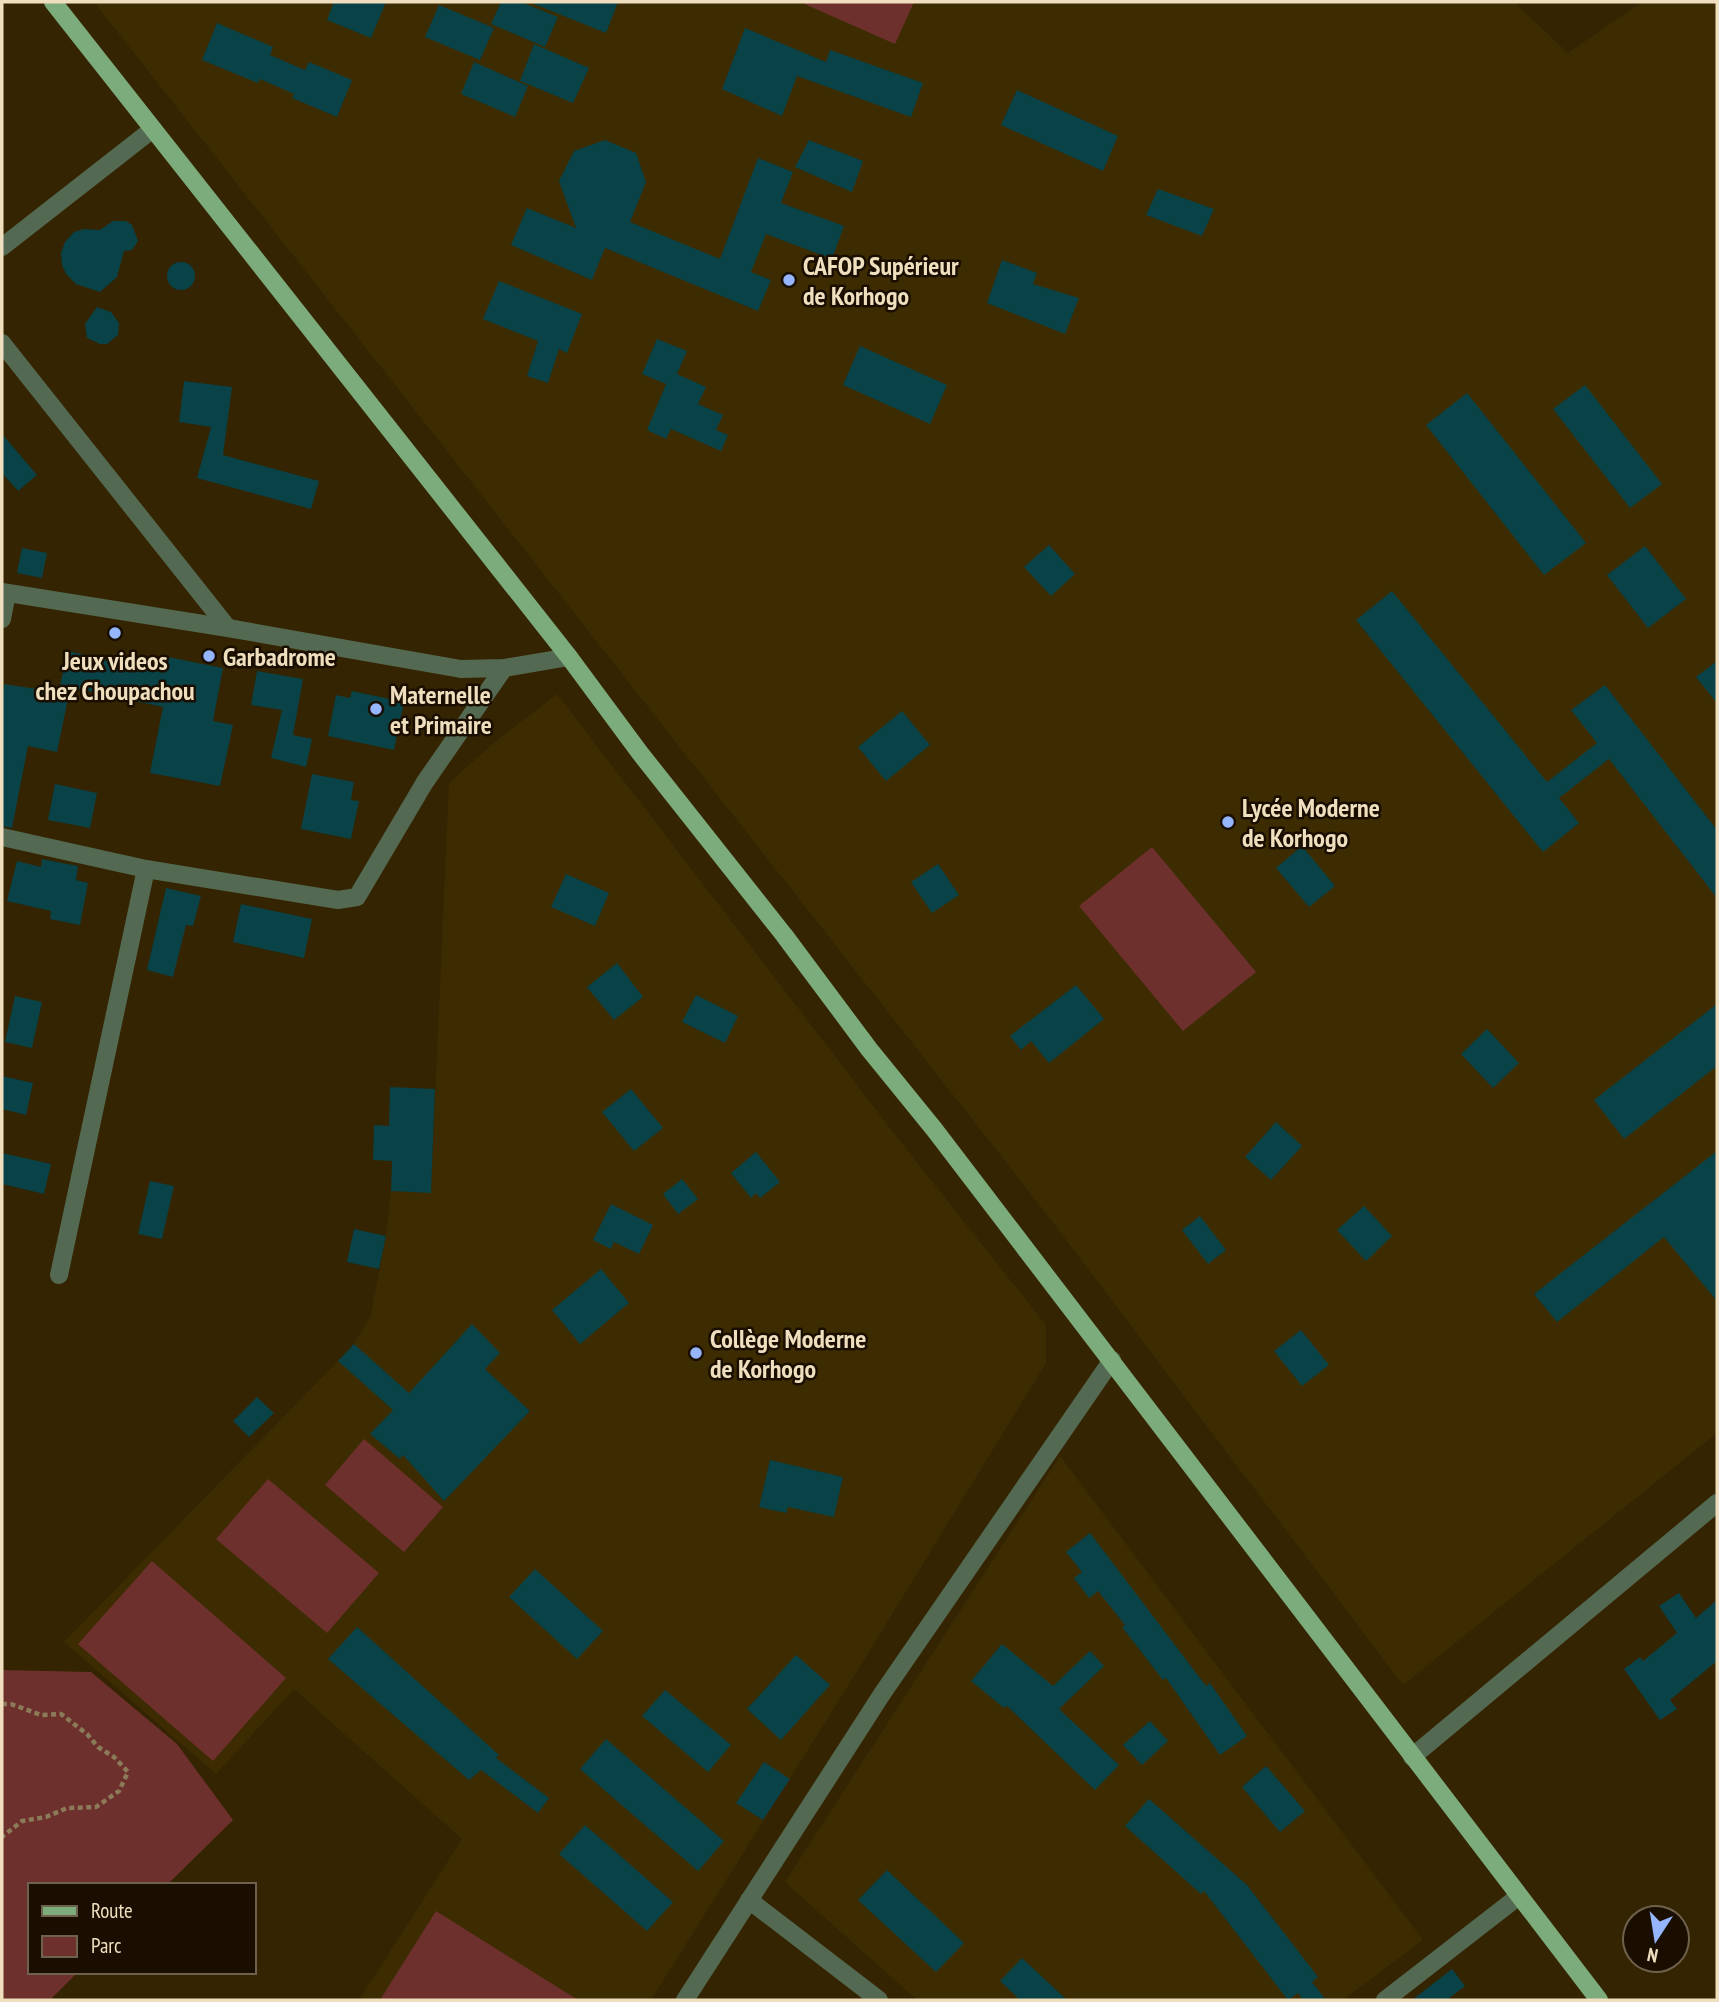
<svg xmlns="http://www.w3.org/2000/svg" width="1719" height="2002" viewBox="0 0 1719 2002" font-family="'PT Sans Narrow',sans-serif">
  <style>
    .built { fill: #3d2c02 }
    .green { fill: #6d302d }
    .building { fill: #094247 }
    .lines { fill: none; stroke-linecap: round; stroke-linejoin: round }
    .path { stroke: #8b7b59; stroke-width: 4.5; stroke-dasharray: 5 3.5; stroke-linecap: butt }
    .street { stroke: #536952; stroke-width: 18 }
    .primary { stroke: #7cab7c; stroke-width: 18 }
    .poi-dot { fill: #95b6fd; stroke: #190e00; stroke-width: 2.5 }
    .labels { text-anchor: middle; dominant-baseline: central; stroke-width: 5; stroke-linejoin: round; paint-order: stroke }
    .poi-label { font-size: 26px; font-weight: bold; fill: #efdfbf; stroke: #190e00; text-anchor: start }
  </style>
  <rect width="100%" height="100%" fill="#342401"/>
  <g class="built">
    <polygon points="94,2 1514,2 1568,53 1642,2 1717,2 1717,1433 1403,1685 1038,1203"/>
    <polygon points="557,694 907,1150 1046,1325 1046,1363 856,1673 651,2000 359,2000 462,1839 294,1689 216,1774 64,1642 338,1361 354,1344 371,1315 386,1236 391,1191 431,1192 449,783 496,741"/>
    <polygon points="1060,1456 1423,1940 1343,2000 917,2000 785,1882"/>
  </g>
  <g class="green">
    <polygon points="800,2 914,2 895,44"/>
    <polygon points="1152,847 1256,972 1183,1031 1079,906"/>
    <polygon points="364,1439 443,1507 404,1552 325,1485"/>
    <polygon points="268,1479 379,1573 327,1633 216,1539"/>
    <polygon points="152,1561 286,1678 213,1761 78,1644"/>
    <polygon points="2,1670 91,1672 177,1744 233,1820 167,1885 30,1885 30,1972 78,1972 50,2000 2,2000"/>
    <polygon points="436,1911 578,2000 380,2000"/>
  </g>
  <g class="building">
    <polygon points="334,2 386,2 371,38 327,20"/>
    <polygon points="501,2 521,2 558,17 545,47 491,24"/>
    <polygon points="529,2 618,2 606,33"/>
    <polygon points="439,5 494,28 480,60 425,37"/>
    <polygon points="217,23 273,47 270,55 305,70 309,62 352,80 337,117 292,98 294,94 260,79 258,83 202,60"/>
    <polygon points="745,28 826,62 830,50 923,83 911,117 797,76 782,116 722,89"/>
    <polygon points="534,44 589,68 573,103 520,81"/>
    <polygon points="474,62 528,86 515,117 461,94"/>
    <polygon points="1017,90 1118,136 1103,171 1001,125"/>
    <polygon points="605,140 636,153 646,182 630,222 720,259 758,158 793,172 781,203 844,226 832,259 766,234 751,272 771,280 758,311 605,248 592,280 511,245 527,208 576,228 559,181 574,151"/>
    <polygon points="809,140 863,161 852,192 795,167"/>
    <polygon points="1158,189 1214,209 1202,236 1146,215"/>
    <polygon points="113,221 126,221 132,225 138,241 132,250 124,251 117,277 100,292 76,284 66,274 62,265 61,253 65,242 74,232 84,229 100,230"/>
    <polygon points="1002,260 1037,273 1033,284 1079,298 1065,334 987,303"/>
    <circle cx="181" cy="276" r="14"/>
    <polygon points="499,281 582,314 567,353 559,349 548,383 527,376 538,341 483,319"/>
    <polygon points="97,307 111,312 119,323 118,335 107,344 100,344 87,338 85,324"/>
    <polygon points="657,339 687,351 677,374 706,387 698,404 723,415 716,430 728,435 721,451 671,429 666,439 647,430 666,384 642,374"/>
    <polygon points="860,346 947,385 930,424 843,385"/>
    <polygon points="184,381 232,387 223,455 319,481 311,509 197,478 211,427 179,422"/>
    <polygon points="1585,385 1662,484 1630,508 1553,409"/>
    <polygon points="1467,393 1586,543 1544,575 1426,425"/>
    <polygon points="2,434 37,475 18,491 2,473"/>
    <polygon points="1049,545 1075,574 1051,596 1024,567"/>
    <polygon points="1645,546 1686,599 1648,628 1607,575"/>
    <polygon points="22,548 47,553 42,578 17,573"/>
    <polygon points="1392,591 1547,782 1597,743 1571,710 1605,685 1717,830 1717,898 1609,759 1559,798 1579,823 1543,852 1356,620"/>
    <polygon points="68,651 164,673 168,657 223,668 213,721 233,725 220,786 150,773 163,707 60,685"/>
    <polygon points="1717,661 1717,703 1696,677"/>
    <polygon points="257,671 303,679 293,735 312,739 306,767 271,758 282,710 251,705"/>
    <polygon points="4,684 69,694 57,752 28,746 12,828 2,826 2,700"/>
    <polygon points="352,691 404,702 394,750 328,736 336,695 350,698"/>
    <polygon points="902,711 930,745 886,781 858,747"/>
    <polygon points="312,774 354,782 351,800 359,801 351,839 301,829"/>
    <polygon points="55,784 97,793 90,828 48,820"/>
    <polygon points="1302,846 1335,886 1309,907 1276,868"/>
    <polygon points="42,859 78,866 76,880 88,883 80,925 50,919 51,911 7,901 17,861 41,867"/>
    <polygon points="938,864 959,895 932,913 911,882"/>
    <polygon points="566,874 609,893 595,926 551,907"/>
    <polygon points="166,888 201,896 193,926 186,925 173,977 147,970"/>
    <polygon points="241,904 312,919 304,958 233,942"/>
    <polygon points="617,963 643,997 614,1020 587,987"/>
    <polygon points="1076,985 1104,1019 1049,1063 1031,1041 1021,1050 1010,1036"/>
    <polygon points="696,995 738,1016 725,1043 682,1022"/>
    <polygon points="15,996 42,1002 32,1048 5,1042"/>
    <polygon points="1717,1004 1717,1066 1624,1139 1594,1100"/>
    <polygon points="1487,1029 1519,1063 1493,1088 1461,1054"/>
    <polygon points="2,1076 33,1083 26,1115 2,1109"/>
    <polygon points="390,1087 435,1089 431,1193 391,1191 392,1161 373,1160 374,1125 389,1126"/>
    <polygon points="631,1089 663,1128 634,1151 602,1112"/>
    <polygon points="1276,1122 1302,1146 1271,1180 1245,1157"/>
    <polygon points="1717,1151 1717,1301 1664,1237 1557,1322 1534,1294"/>
    <polygon points="756,1152 780,1182 760,1198 756,1193 751,1198 731,1173"/>
    <polygon points="2,1153 51,1164 44,1194 2,1184"/>
    <polygon points="682,1179 698,1199 678,1214 663,1194"/>
    <polygon points="150,1181 174,1186 162,1239 138,1234"/>
    <polygon points="611,1204 653,1225 639,1254 614,1242 611,1249 593,1240"/>
    <polygon points="1364,1206 1392,1236 1366,1261 1337,1230"/>
    <polygon points="1200,1216 1226,1250 1208,1264 1182,1230"/>
    <polygon points="354,1229 386,1236 379,1269 347,1262"/>
    <polygon points="601,1269 629,1303 580,1344 552,1310"/>
    <polygon points="472,1324 500,1353 485,1369 530,1411 444,1501 403,1455 400,1459 370,1434 393,1410 338,1361 354,1344 409,1393"/>
    <polygon points="1301,1330 1329,1365 1302,1386 1274,1351"/>
    <polygon points="257,1397 274,1413 249,1437 233,1421"/>
    <polygon points="770,1460 843,1477 834,1517 788,1507 786,1513 759,1507"/>
    <polygon points="1090,1533 1206,1686 1210,1683 1247,1736 1220,1755 1166,1678 1163,1680 1122,1627 1125,1625 1098,1591 1089,1598 1074,1578 1082,1572 1066,1552"/>
    <polygon points="535,1569 603,1631 577,1659 509,1597"/>
    <polygon points="1679,1593 1696,1618 1717,1600 1717,1661 1670,1700 1677,1709 1660,1720 1624,1669 1640,1657 1643,1661 1677,1633 1659,1606"/>
    <polygon points="357,1627 499,1755 496,1758 549,1798 538,1813 481,1770 469,1780 328,1659"/>
    <polygon points="1002,1644 1053,1686 1090,1651 1104,1666 1059,1709 1119,1765 1095,1790 1007,1706 1004,1708 971,1681"/>
    <polygon points="796,1655 830,1685 781,1740 747,1709"/>
    <polygon points="665,1690 731,1745 708,1772 642,1716"/>
    <polygon points="1150,1721 1168,1741 1142,1765 1123,1745"/>
    <polygon points="606,1739 724,1841 698,1871 580,1769"/>
    <polygon points="764,1762 790,1779 763,1820 736,1803"/>
    <polygon points="1266,1766 1305,1811 1280,1832 1242,1787"/>
    <polygon points="1149,1799 1247,1885 1318,1977 1312,1982 1326,2000 1303,2000 1298,1993 1288,2000 1204,1891 1201,1894 1125,1826"/>
    <polygon points="585,1825 673,1902 647,1931 559,1854"/>
    <polygon points="887,1870 964,1943 936,1972 858,1900"/>
    <polygon points="1022,1958 1067,2000 1020,2000 1000,1981"/>
    <polygon points="1452,1969 1465,1986 1447,2000 1412,2000"/>
  </g>
  <g class="lines">
    <polyline class="path" points="2,1704 11,1704 41,1715 61,1714 87,1734 98,1747 114,1757 128,1772 119,1791 96,1807 67,1808 46,1817 22,1821 2,1837"/>
    <g class="street">
      <polyline points="2,247 153,129"/>
      <polyline points="2,343 228,628"/>
      <polyline points="2,592 228,628 461,669 504,668 569,657"/>
      <polyline points="2,619 7,593"/>
      <polyline points="2,837 146,869 338,900 357,897 425,782 504,668"/>
      <polyline points="59,1275 146,869"/>
      <polyline points="1412,1757 1717,1503"/>
      <polyline points="749,1900 879,2000"/>
      <polyline points="685,2000 882,1694 1112,1360"/>
      <polyline points="1385,2000 1519,1896"/>
    </g>
    <polyline class="primary" points="53,2 569,657 640,753 784,935 869,1049 934,1129 1599,2000"/>
  </g>
  <g class="poi-dot">
    <circle cx="789" cy="280" r="7"/>
    <circle cx="115" cy="633" r="7"/>
    <circle cx="209" cy="656" r="7"/>
    <circle cx="376" cy="709" r="7"/>
    <circle cx="1228" cy="822" r="7"/>
    <circle cx="696" cy="1353" r="7"/>
  </g>
  <g class="labels">
    <g class="poi-label">
      <text x="803" y="265">CAFOP Supérieur<tspan x="803" dy="30">de Korhogo</tspan></text>
      <text x="223" y="656">Garbadrome</text>
      <text x="115" y="660" text-anchor="middle">Jeux videos<tspan x="115" dy="30">chez Choupachou</tspan></text>
      <text x="390" y="694">Maternelle<tspan x="390" dy="30">et Primaire</tspan></text>
      <text x="1242" y="807">Lycée Moderne<tspan x="1242" dy="30">de Korhogo</tspan></text>
      <text x="710" y="1338">Collège Moderne<tspan x="710" dy="30">de Korhogo</tspan></text>
    </g>
  </g>
  <rect width="1719" height="2002" fill="none" stroke="#efdfbf" stroke-width="7"/>
  <rect x="28" y="1883" width="228" height="91" fill="#190e00" stroke="#6f624c" stroke-width="2"/>
  <rect x="42" y="1906" width="35" height="10" fill="#7cab7c" stroke="#6f624c" stroke-width="2"/>
  <text x="91" y="1918" font-size="21" fill="#efdfbf">Route</text>
  <rect x="42" y="1936" width="35" height="21" fill="#6d302d" stroke="#6f624c" stroke-width="2"/>
  <text x="91" y="1953" font-size="21" fill="#efdfbf">Parc</text>
  <g transform="translate(1656 1939) rotate(192)"><circle r="33" fill="#190e00" stroke="#6f624c" stroke-width="2"/>
  <path d="M0-5L12 26L0 18L-12 26Z" fill="#95b6fd"/>
  <text y="-10" font-size="19" font-weight="bold" text-anchor="middle" fill="#efdfbf">N</text>
  </g>
</svg>
